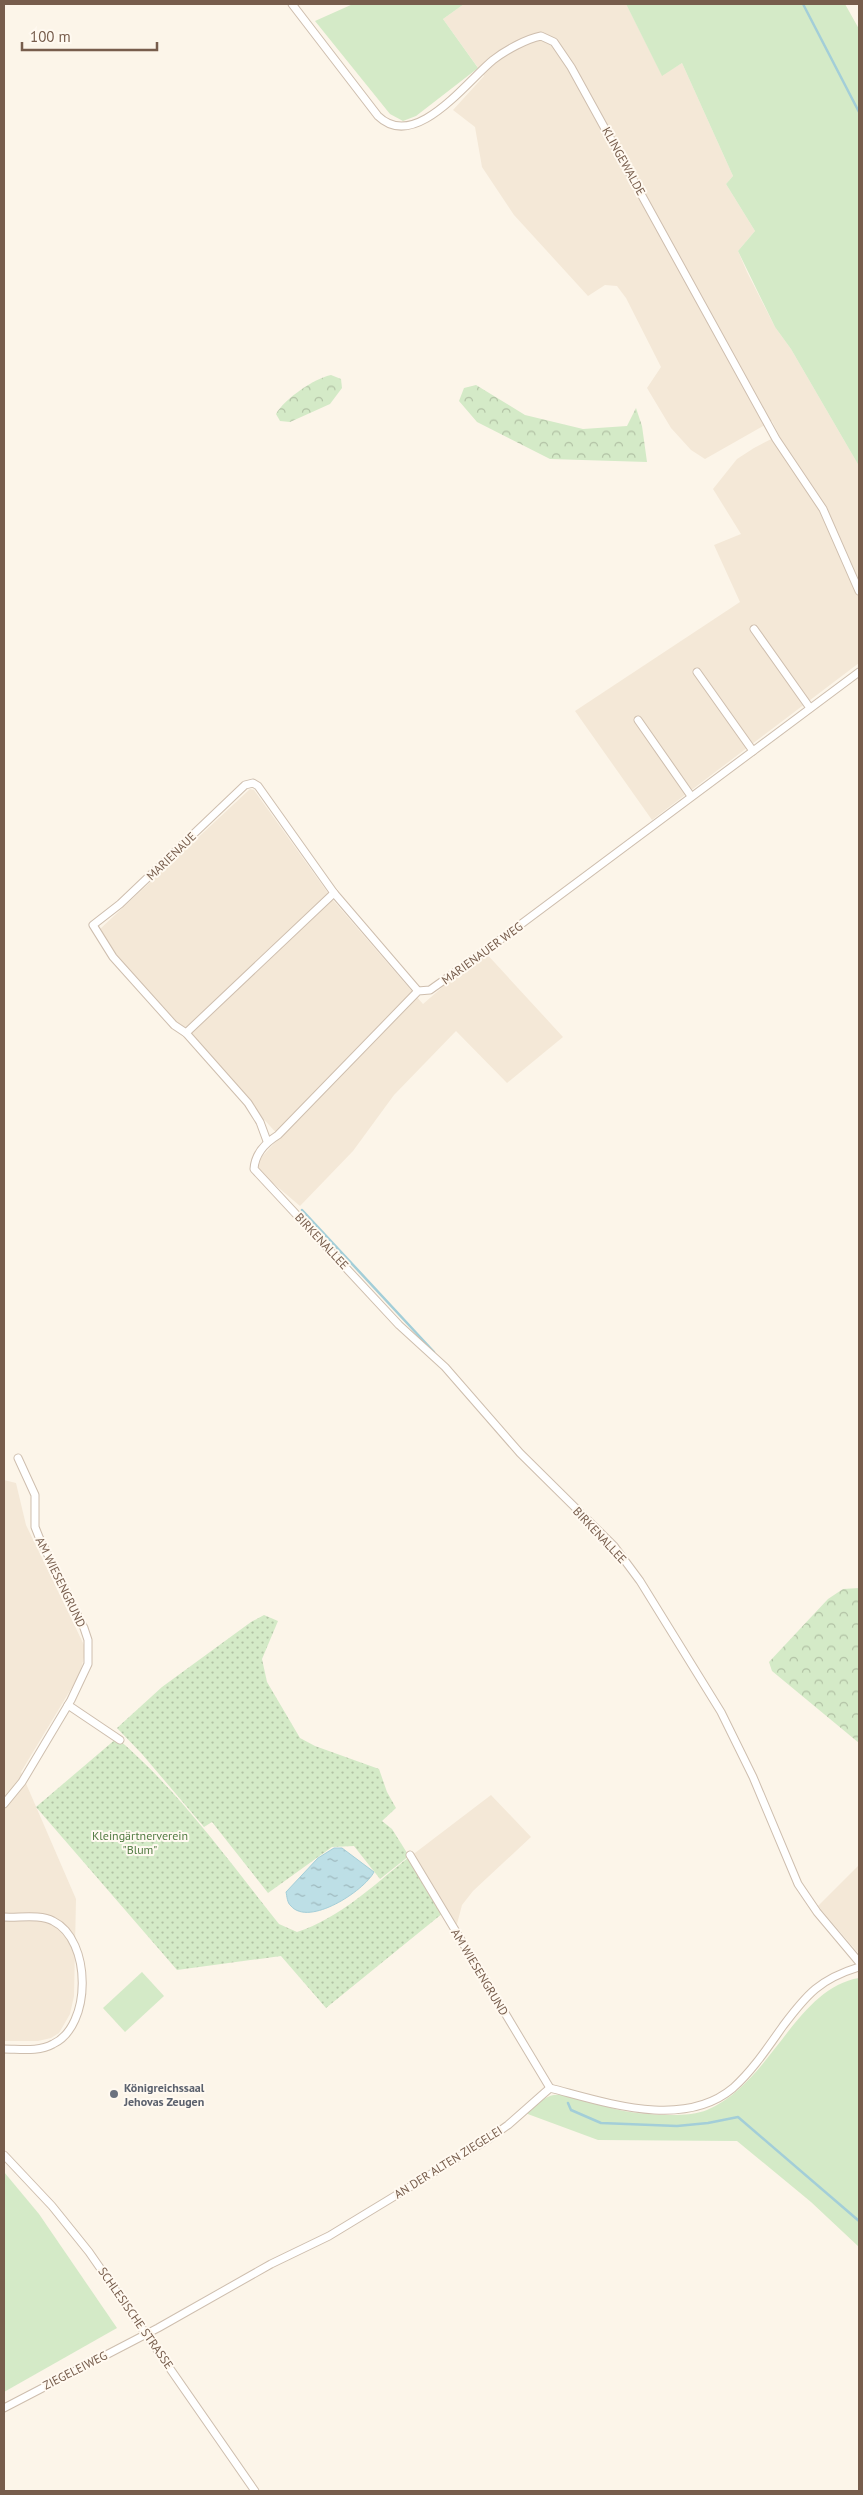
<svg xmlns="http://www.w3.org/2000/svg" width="863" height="2495" viewBox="0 0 863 2495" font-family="'PT Sans',sans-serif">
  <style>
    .residential { fill: #f4e8d7 }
    .grass { fill: #d4eac7 }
    .forest { fill: url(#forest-crowns) }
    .garden { fill: url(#garden-dots) }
    .water { fill: url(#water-ripples); stroke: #a3ced8 }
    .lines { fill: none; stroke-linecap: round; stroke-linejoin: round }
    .stream { stroke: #a3ced8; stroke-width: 2.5 }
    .minor-casing { stroke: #cebeae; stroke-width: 9 }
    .minor { stroke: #fff; stroke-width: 7 }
    .worship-dot { fill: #6b7280; stroke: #fff9f0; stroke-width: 2 }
    .labels { text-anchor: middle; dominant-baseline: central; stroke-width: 4; stroke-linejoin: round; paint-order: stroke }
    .street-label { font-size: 12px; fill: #775d4c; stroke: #fff9f0 }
    .park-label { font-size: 12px; fill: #537c44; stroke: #fff9f0 }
    .worship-label { font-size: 12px; font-weight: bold; fill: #5b616d; stroke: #fff9f0; text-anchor: start }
  </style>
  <defs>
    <pattern id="forest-crowns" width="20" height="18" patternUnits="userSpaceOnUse" patternTransform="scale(1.25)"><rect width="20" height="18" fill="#d4eac7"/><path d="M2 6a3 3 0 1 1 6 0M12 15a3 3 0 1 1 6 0" fill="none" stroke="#b1c1a4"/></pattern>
    <pattern id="garden-dots" width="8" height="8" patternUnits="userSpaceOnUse" patternTransform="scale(1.25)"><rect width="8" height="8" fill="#d4eac7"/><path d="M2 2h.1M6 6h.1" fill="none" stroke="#b1c1a4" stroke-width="1.8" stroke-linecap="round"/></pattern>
    <pattern id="water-ripples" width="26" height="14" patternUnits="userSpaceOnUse" patternTransform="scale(1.25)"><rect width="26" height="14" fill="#bddfe6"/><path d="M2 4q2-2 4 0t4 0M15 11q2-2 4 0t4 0" fill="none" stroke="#9eb8bd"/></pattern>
  </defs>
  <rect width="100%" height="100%" fill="#fcf5e9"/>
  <g class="residential">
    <polygon points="464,4 626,4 662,75 682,63 733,176 726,184 755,231 738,251 747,272 775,327 791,349 859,466 859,663 652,820 575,711 740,602 714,545 741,534 713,489 737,459 754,448 779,435 772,421 705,459 691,450 671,428 647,388 661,367 626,298 617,286 605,285 588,296 514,215 482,167 475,127 453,110 484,76 443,19"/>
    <polygon points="250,789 254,790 333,900 423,1004 484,951 563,1037 507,1083 456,1031 394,1095 353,1151 300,1206 260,1172 257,1162 280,1137 115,956 100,929"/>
    <polygon points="4,1480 16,1483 26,1525 84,1645 84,1657 80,1674 21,1772 76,1899 74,1996 70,2014 59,2033 51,2038 38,2041 4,2041"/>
    <polygon points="491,1795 531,1837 473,1891 462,1905 457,1924 452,1924 411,1856"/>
    <polygon points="859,1865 859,1954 818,1906"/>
  </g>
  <g class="grass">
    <polygon points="353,4 464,4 443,19 478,68 416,116 403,121 390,114 315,21"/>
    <polygon points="626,4 845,4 859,29 859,466 791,349 775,327 738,251 755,231 726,184 733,176 682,63 662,76"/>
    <polygon points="142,1972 164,1996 125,2032 103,2008"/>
    <path d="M859,1978V2247L811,2202L737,2141L598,2140L525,2113C533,2108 545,2096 554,2095C578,2093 601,2107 624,2111C646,2115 688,2118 707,2110C771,2083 796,1988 859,1978Z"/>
    <polygon points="4,2172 39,2214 117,2328 4,2392"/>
  </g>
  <g class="forest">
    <path d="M331,375L341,379L342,388L330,404L290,422L280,421L276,414C284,399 315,378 331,375Z"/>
    <polygon points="476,385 525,415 583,429 627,426 636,408 642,426 647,462 550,459 477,422 459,401 464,388"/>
    <polygon points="859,1588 859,1743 772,1671 769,1662 828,1599 843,1589"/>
  </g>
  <g class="garden">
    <polygon points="264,1615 278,1621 262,1659 267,1682 300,1738 315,1746 379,1769 387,1792 396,1808 382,1821 392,1829 409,1856 380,1879 354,1846 332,1847 268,1893 212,1822 204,1827 142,1754 117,1728 162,1687 251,1622"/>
    <path d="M117,1738C179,1791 228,1860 279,1924L297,1932C340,1918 374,1885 409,1857L443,1913L326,2008L281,1956L177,1970L36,1807Z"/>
  </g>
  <path class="water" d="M334,1848H342L374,1872C364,1891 309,1927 291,1906C287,1903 287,1896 286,1892L318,1858Z"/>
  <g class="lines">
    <g class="stream">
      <polyline points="803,4 859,112"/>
      <polyline points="302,1210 434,1352"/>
      <polyline points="568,2103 571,2110 601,2123 677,2126 708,2123 738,2117 859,2221"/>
    </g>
    <defs>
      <g id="minor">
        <path d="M292,4L378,116C415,152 466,82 493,60C506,50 526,39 541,36L554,42L571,67L776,439L823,509L859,591"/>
        <polyline points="754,629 810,708"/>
        <polyline points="697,672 753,751"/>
        <path d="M859,672L485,951L430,990L418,991L278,1135C265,1143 255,1153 254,1169L399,1325L445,1367L520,1453L614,1546L640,1581L721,1712L753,1777L798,1884L817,1912L859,1962"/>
        <polyline points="638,720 691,796"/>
        <polyline points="186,1033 334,893"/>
        <polyline points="267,1141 260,1122 248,1103 186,1033 174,1025 113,957 93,925 120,904 245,785 253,783 258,786 334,893 418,991"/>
        <polyline points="68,1705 120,1740"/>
        <polyline points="4,1804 22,1782 71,1700 88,1664 88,1640 84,1628 39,1537 35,1527 35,1495 18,1458"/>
        <polyline points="410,1855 550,2088"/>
        <path d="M4,1917C19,1918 40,1914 53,1921C92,1940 92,2026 53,2044C39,2052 20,2049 4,2049"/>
        <polyline points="4,2155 52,2206 89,2252 255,2491"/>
        <path d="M4,2408L158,2328L271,2264L329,2236L487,2140L508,2125L550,2088C605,2102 683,2130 733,2088C753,2070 768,2047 783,2026C807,1994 820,1979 859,1967"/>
      </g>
    </defs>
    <use href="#minor" class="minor-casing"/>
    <use href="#minor" class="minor"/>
  </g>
  <circle class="worship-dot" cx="114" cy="2094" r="5"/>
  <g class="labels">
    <g class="street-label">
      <text transform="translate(624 161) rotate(61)">KLINGEWALDE</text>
      <text transform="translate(171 856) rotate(-44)">MARIENAUE</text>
      <text transform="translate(482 953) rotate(-36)">MARIENAUER WEG</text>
      <text transform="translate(322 1241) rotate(47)">BIRKENALLEE</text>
      <text transform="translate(600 1535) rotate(47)">BIRKENALLEE</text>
      <text transform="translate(61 1582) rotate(64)">AM WIESENGRUND</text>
      <text transform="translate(480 1972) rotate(59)">AM WIESENGRUND</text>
      <text transform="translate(448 2162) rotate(-32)">AN DER ALTEN ZIEGELEI</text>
      <text transform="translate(136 2318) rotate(55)">SCHLESISCHE STRASSE</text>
      <text transform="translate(75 2370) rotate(-27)">ZIEGELEIWEG</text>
    </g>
    <g class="park-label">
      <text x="140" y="1835">Kleingärtnerverein<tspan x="140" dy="14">"Blum"</tspan></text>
    </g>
    <g class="worship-label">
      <text x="124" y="2087">Königreichssaal<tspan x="124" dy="14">Jehovas Zeugen</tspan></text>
    </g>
  </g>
  <rect width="863" height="2495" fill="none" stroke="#775d4c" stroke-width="10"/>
  <path d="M22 42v8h135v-8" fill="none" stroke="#775d4c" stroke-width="2.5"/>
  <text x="30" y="42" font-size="15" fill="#775d4c" stroke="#fff9f0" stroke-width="4" paint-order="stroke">100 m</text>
</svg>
